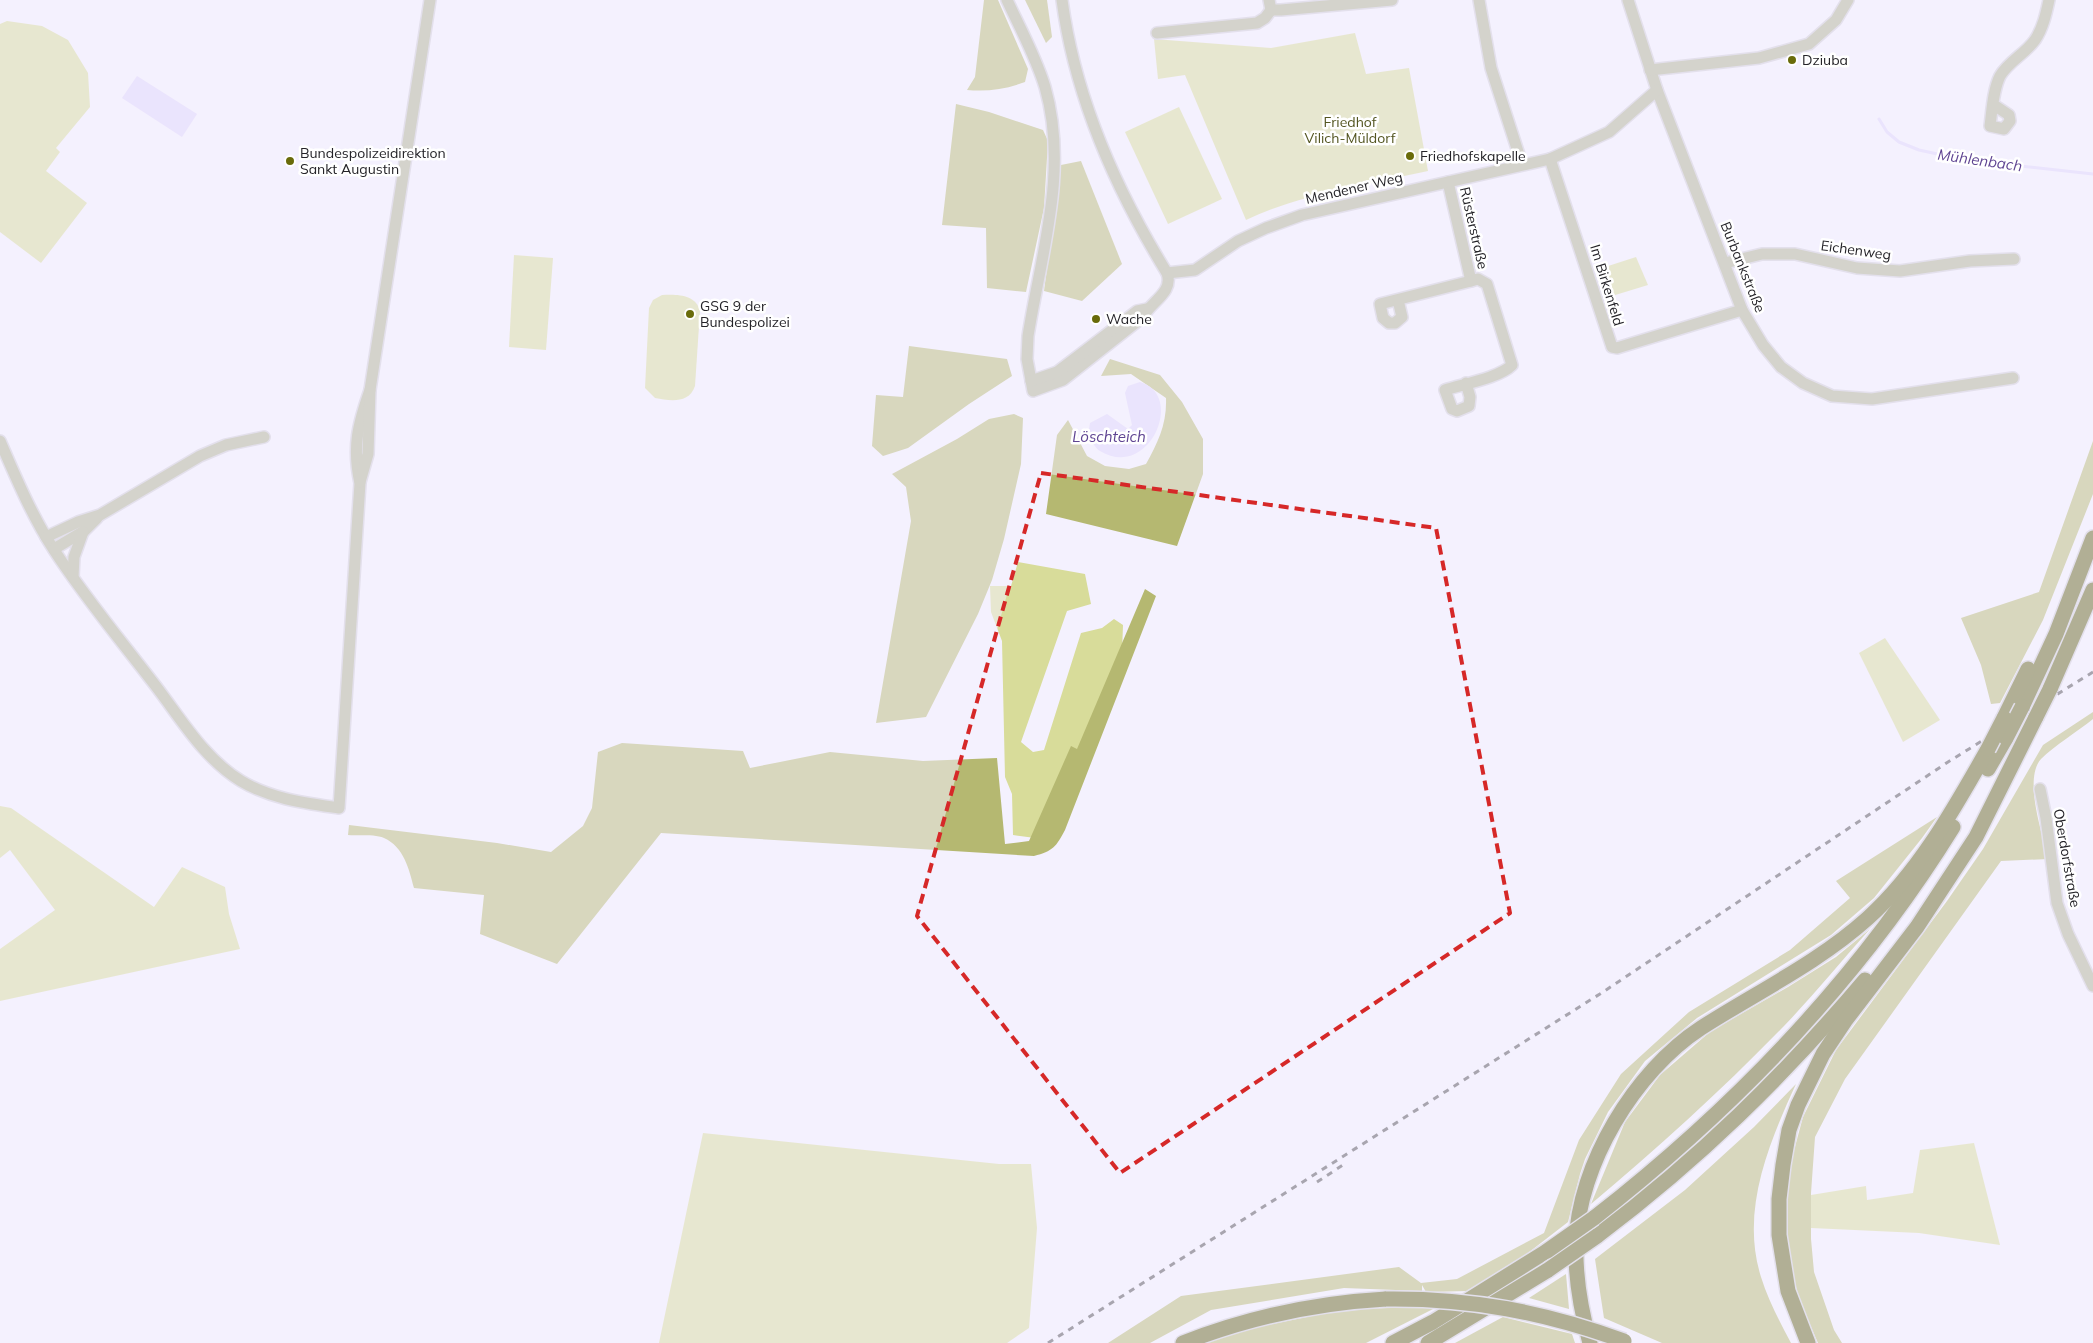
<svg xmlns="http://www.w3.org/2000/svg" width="2093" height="1343" viewBox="0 0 2093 1343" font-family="Mulish,sans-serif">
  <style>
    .green { fill: #d8dc9a }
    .forest { fill: #b5b871 }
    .water { fill: #ded4fc }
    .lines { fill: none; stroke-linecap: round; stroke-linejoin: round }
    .stream { stroke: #ded4fc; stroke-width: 3 }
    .minor-casing { stroke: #cfccd7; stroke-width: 14 }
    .highway-casing { stroke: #cfccd7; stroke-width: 18 }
    .minor { stroke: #adaf91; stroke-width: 11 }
    .highway { stroke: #5f6118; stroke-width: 15 }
    .rail { stroke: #4c4b51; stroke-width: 3; stroke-dasharray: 6 6; stroke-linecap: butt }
    .highway-bridge-casing { stroke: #cfccd7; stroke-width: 18; stroke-linecap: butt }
    .highway-bridge { stroke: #5f6118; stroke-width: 15 }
    .marked { fill: none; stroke: #d62828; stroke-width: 4; stroke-dasharray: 10 6; stroke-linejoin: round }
    .poi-dot { fill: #696b0a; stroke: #fff; stroke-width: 2 }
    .labels { text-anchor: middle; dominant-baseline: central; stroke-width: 5; stroke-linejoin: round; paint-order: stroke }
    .poi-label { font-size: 14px; fill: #242328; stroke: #fff; text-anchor: start }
    .park-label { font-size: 14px; fill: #535520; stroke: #fff }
    .street-label { font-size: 14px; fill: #242328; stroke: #fff }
    .water-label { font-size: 15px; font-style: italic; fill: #5f4492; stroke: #fff }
  </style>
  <rect width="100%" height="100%" fill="#f4f1fe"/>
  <g class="green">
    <polygon points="7,21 42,26 68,40 88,73 90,107 56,148 60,152 46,171 87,203 41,263 0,232 0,24"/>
    <path d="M1355,33L1366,74L1409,68L1428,171C1370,184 1300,194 1246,220L1185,75L1158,79L1154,39L1271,48Z"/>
    <polygon points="1179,107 1222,199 1168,224 1125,132"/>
    <polygon points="514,255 553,258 546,350 509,347"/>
    <polygon points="1636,257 1648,285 1612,296 1602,268"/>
    <path d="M662,295C676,294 696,294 700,311L695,386C689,404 670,401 655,398L645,388L649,308L653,300Z"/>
    <polygon points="1018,562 1085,574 1091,604 1067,611 1021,742 1033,752 1044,750 1081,633 1102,628 1114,619 1123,625 1122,652 1043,839 1013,835 1012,794 1005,777 1002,641 991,612 990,586 1011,586"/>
    <polygon points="1885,638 1940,720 1903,742 1859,653"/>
    <polygon points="0,806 11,808 154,907 182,867 225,887 229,914 240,949 0,1001 0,949 55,910 10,850 0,858"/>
    <polygon points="703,1133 999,1164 1031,1164 1037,1228 1029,1328 1007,1343 659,1343"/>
    <polygon points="1974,1143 2000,1245 1919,1233 1811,1228 1811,1195 1866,1186 1867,1200 1913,1193 1920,1150"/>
  </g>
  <g class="forest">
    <path d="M984,0H998L1028,69L1025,82C1006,89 988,92 967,90L975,77Z"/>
    <polygon points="1025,0 1047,0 1052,37 1046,43"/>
    <polygon points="956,104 989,112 1043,130 1048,141 1044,208 1026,292 987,288 986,228 942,225"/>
    <polygon points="1081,161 1122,264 1082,301 1044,291 1061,165"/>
    <polygon points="909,346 1007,359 1012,376 969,404 908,448 883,456 872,446 876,395 903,397"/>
    <path d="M1110,359L1160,375L1182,402L1203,439V474L1177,546L1046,514L1057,435L1068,420L1087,456L1105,466L1129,469L1146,464C1158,442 1167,424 1166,398L1131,374L1101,376Z"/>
    <polygon points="1014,414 1023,418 1021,464 1004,539 992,580 978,614 926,717 876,723 911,521 906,487 892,474 957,439 989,419"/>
    <polygon points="2093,441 2093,494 2043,620 2000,703 1991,704 1981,665 1961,618 2039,592"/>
    <path d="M1145,589L1156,596L1065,830C1056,847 1053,851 1034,856L661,833L557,964L480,934L484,895L414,888C409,869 404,847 384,838C375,834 359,836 348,835L349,825L497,843L551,852L583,826L592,808L598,752L622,743L743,751L750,768L830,752L923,761L997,758L1005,844L1029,841L1071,746L1077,749Z"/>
    <path d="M2093,712V719C2078,731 2054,746 2041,759C2023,779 2043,835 2048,859L2001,861L1845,1079L1815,1137L1811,1193V1239L1814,1272L1834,1330L1842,1343H1818L1801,1304L1791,1270L1787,1238V1188L1791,1162L1803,1117L1836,1050L1947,901L1983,849L2043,745Z"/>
    <polygon points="1937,817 1922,838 1874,898 1831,935 1697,1018 1645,1061 1608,1112 1585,1159 1580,1174 1568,1222 1511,1266 1468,1291 1426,1292 1422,1285 1422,1291 1344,1288 1211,1310 1150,1343 1108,1343 1181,1296 1399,1267 1421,1283 1457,1279 1544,1233 1579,1140 1621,1074 1689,1012 1790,950 1850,898 1836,881"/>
    <path d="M1870,929C1841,961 1814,995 1784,1026C1723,1089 1658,1148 1591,1204L1625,1122L1660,1075L1711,1031L1788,987L1836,957Z"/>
    <path d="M1796,1084C1769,1143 1740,1211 1761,1277C1768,1300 1780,1322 1791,1343H1662L1604,1318L1595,1259L1685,1190L1754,1127Z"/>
    <polygon points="1566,1274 1569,1309 1529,1298"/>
    <polygon points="1437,1307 1366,1343 1205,1343 1228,1333 1346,1309"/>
    <polygon points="1503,1317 1572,1334 1575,1343 1455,1343"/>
  </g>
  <g class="water">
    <polygon points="137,76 197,114 182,137 122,98"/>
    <path d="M1140,382C1186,395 1149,481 1100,451C1095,448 1092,441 1088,436L1090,423L1107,414L1128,429L1132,425L1125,393L1128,386Z"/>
  </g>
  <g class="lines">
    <polyline class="stream" points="1879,119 1887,132 1899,142 1919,150 1965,160 2093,174"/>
    <defs>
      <g id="minor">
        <path d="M1007,0C1020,28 1036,57 1045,87C1069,170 1041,254 1028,336L1027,359L1033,391L1063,380L1143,317C1150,302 1174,293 1167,273C1116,190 1075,98 1062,0"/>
        <polyline points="1269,0 1271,10 1281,10 1392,0"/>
        <polyline points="1479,0 1491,68 1522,164"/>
        <polyline points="1628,0 1657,90 1742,310 1763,345 1781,367 1803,383 1832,396 1872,399 2013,378"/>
        <polyline points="1157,33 1257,23 1265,18 1271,10"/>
        <polyline points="1650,70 1759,58 1809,44 1836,20 1848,0"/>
        <path d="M1994,105L2009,115L2010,121L2004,129L1990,126C1992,111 1993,90 2000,76C2009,61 2025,54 2035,40C2043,28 2046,14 2049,0"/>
        <polyline points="1550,159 1612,347 1617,348 1630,344 1742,310"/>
        <path d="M1448,182L1471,281L1478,279L1487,284L1512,365C1499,378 1463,384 1445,390L1452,409L1457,411L1469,406L1470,397L1466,383"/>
        <polyline points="1725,263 1762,254 1795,254 1857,268 1900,271 1970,261 2014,259"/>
        <polyline points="1167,273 1195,270 1238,241 1266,228 1302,215 1550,159 1609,132 1657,90"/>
        <polyline points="1398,300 1402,317 1395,323 1389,323 1383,318 1380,304 1471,281"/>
        <polyline points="1031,381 1057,372 1137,311 1147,309"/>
        <path d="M0,441C16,478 32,516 54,550C85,598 123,643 158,689C183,722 205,759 241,781C271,799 305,803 339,808L360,483C352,447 358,424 370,390"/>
        <polyline points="360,482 368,454 370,390 430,0"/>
        <polyline points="46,537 78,522 100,515 200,456 226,445 264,437"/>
        <polyline points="54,549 84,531 97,518"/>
        <polyline points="73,577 74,557 83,532"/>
        <polyline points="2040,789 2046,818 2057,903 2068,934 2093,986"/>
      </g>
      <g id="highway">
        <polyline points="2050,689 2093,590"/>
        <polyline points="2022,707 2056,634 2093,538"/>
        <polyline points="2004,718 2028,669"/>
        <polyline points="1988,769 2006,738"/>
        <path d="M1594,1218C1735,1108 1859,979 1953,827"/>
        <path d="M1597,1236C1699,1159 1783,1077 1865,980"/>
        <path d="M1183,1343C1249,1317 1315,1303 1386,1299"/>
        <polyline points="1393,1343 1433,1322 1547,1251"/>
        <polyline points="1428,1343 1548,1270"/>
        <path d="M1590,1343C1581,1311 1575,1278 1576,1244C1578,1165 1635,1071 1701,1028C1757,992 1818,963 1868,918C1919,872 1954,809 1988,749"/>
        <polyline points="1808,1343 1788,1291 1779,1235 1779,1199 1783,1165 1789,1130 1798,1105 1823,1054 1845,1021 1917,927 1976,837 2036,717"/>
      </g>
    </defs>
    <use href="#minor" class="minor-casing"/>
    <use href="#highway" class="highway-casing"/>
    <use href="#minor" class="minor"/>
    <use href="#highway" class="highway"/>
    <g class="rail">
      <polyline points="1317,1182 1346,1163"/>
      <polyline points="1048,1343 1603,992 1948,762 2093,672"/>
    </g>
    <defs>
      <g id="highway-bridge">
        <polyline points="2036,717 2050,689"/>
        <polyline points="2006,738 2022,707"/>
        <polyline points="1988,749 2004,718"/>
        <polyline points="1547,1251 1594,1218"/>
        <polyline points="1548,1270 1597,1236"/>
        <path d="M1386,1299C1470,1298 1545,1312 1624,1341"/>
      </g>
    </defs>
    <use href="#highway-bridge" class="highway-bridge-casing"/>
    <use href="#highway-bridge" class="highway-bridge"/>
  </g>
  <path d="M0 0H2093V1343H0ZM1041,473L1436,528L1510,913L1120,1173L917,916Z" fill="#f4f1fe" fill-opacity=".55" fill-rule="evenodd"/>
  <path class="marked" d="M1041,473L1436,528L1510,913L1120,1173L917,916Z"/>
  <g class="poi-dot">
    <circle cx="1792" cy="60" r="5"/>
    <circle cx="1410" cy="156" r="5"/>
    <circle cx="290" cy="161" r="5"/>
    <circle cx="690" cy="314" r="5"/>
    <circle cx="1096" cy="319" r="5"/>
  </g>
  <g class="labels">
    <g class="poi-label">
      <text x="1802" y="60">Dziuba</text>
      <text x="300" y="153">Bundespolizeidirektion<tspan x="300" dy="16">Sankt Augustin</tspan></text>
      <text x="1420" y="156">Friedhofskapelle</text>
      <text x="700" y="306">GSG 9 der<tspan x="700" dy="16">Bundespolizei</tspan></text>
      <text x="1106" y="319">Wache</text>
    </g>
    <g class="park-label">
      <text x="1350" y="122">Friedhof<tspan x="1350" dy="16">Vilich-Müldorf</tspan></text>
    </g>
    <g class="street-label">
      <text transform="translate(1354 188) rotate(-13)">Mendener Weg</text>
      <text transform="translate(1474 228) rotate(77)">Rüsterstraße</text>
      <text transform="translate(1856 250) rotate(8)">Eichenweg</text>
      <text transform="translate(1743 267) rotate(68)">Burbankstraße</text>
      <text transform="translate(1607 285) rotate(73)">Im Birkenfeld</text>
      <text transform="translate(2067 858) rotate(80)">Oberdorfstraße</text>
    </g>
    <g class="water-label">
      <text transform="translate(1980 160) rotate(8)">Mühlenbach</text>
      <text x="1109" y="436">Löschteich</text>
    </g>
  </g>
</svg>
